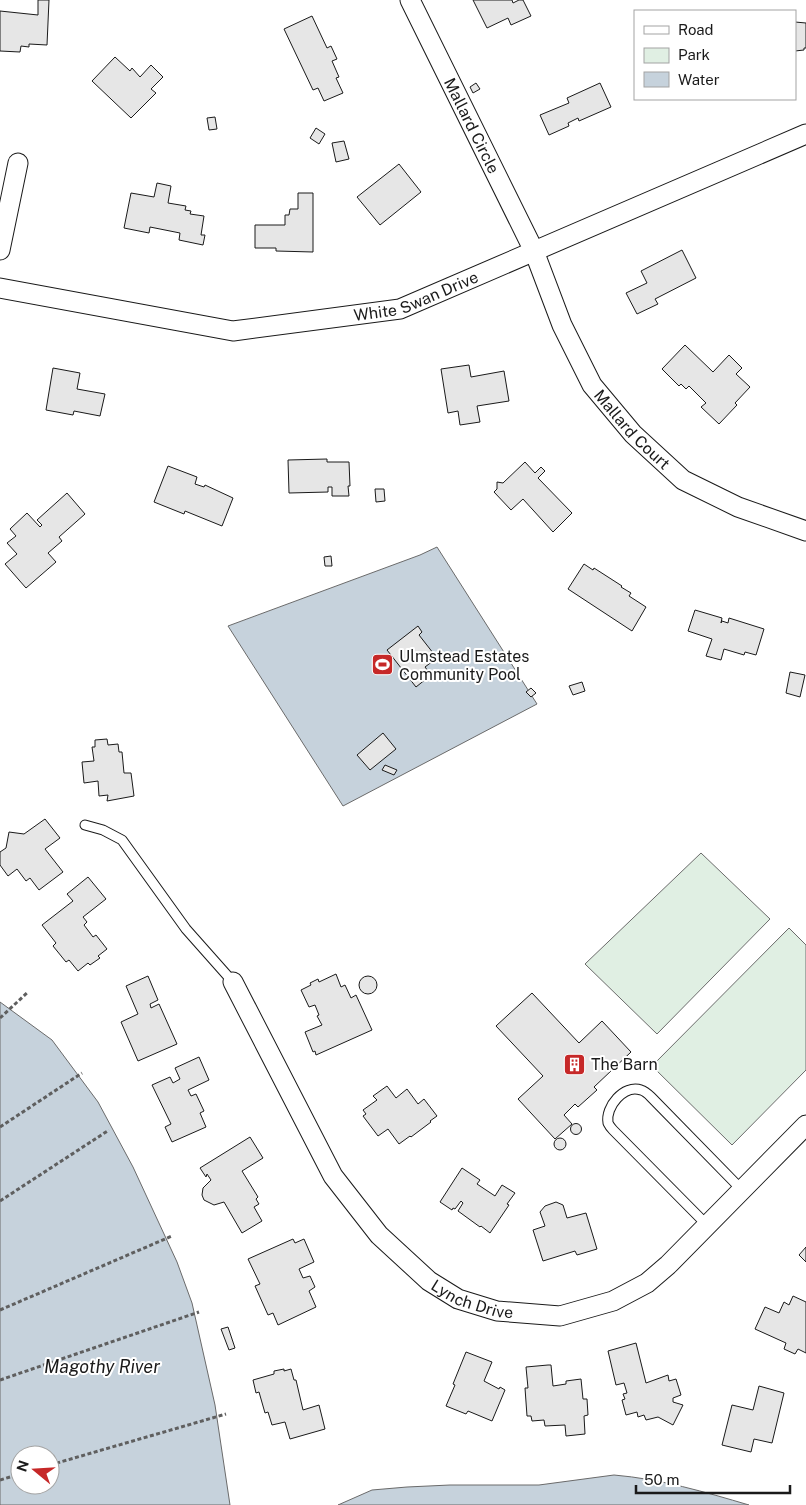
<svg xmlns="http://www.w3.org/2000/svg" width="806" height="1505" viewBox="0 0 806 1505" font-family="'Public Sans',sans-serif">
  <style>
    .green { fill: #e0efe3; stroke: #6a6a6a }
    .water { fill: #c6d2dc; stroke: #6a6a6a; fill-rule: evenodd }
    .building { fill: #e6e6e6; stroke: #1a1a1a }
    .lines { fill: none; stroke-linecap: round; stroke-linejoin: round }
    .service-casing { stroke: #1a1a1a; stroke-width: 11 }
    .minor-casing { stroke: #1a1a1a; stroke-width: 21 }
    .path { stroke: #5f5f5f; stroke-width: 3; stroke-dasharray: 4 2.5; stroke-linecap: butt }
    .service { stroke: #fff; stroke-width: 9 }
    .minor { stroke: #fff; stroke-width: 19 }
    .labels { text-anchor: middle; dominant-baseline: central; stroke-width: 4; stroke-linejoin: round; paint-order: stroke }
    .street-label { font-size: 16px; fill: #1a1a1a; stroke: #fff }
    .poi-label { font-size: 16px; fill: #1a1a1a; stroke: #fff; text-anchor: start }
    .water-label { font-size: 18px; font-style: italic; fill: #1a1a1a; stroke: #fff }
  </style>
  <rect width="100%" height="100%" fill="#fff"/>
  <g class="green">
    <polygon points="701,853 770,919 657,1034 585,964"/>
    <polygon points="789,928 806,945 806,1070 732,1145 652,1066"/>
  </g>
  <g class="water">
    <polygon points="437,547 537,704 343,806 228,626 420,555"/>
    <path d="M0,1002L52,1040L98,1102L133,1167L177,1262L192,1303L215,1405L230,1505H0ZM20,1455H50V1485H20Z"/>
    <path d="M614,1475C661,1479 705,1492 749,1505H338L372,1490L407,1487L450,1485H539Z"/>
  </g>
  <g class="building">
    <polygon points="38,0 49,0 47,45 29,44 29,47 21,46 20,52 0,51 0,11 38,15"/>
    <polygon points="473,0 512,0 513,3 519,0 523,0 531,16 511,25 508,18 487,28"/>
    <polygon points="312,16 327,48 331,46 337,59 332,61 339,77 336,78 343,93 324,101 318,88 313,90 284,29"/>
    <polygon points="795,22 806,23 806,48 804,48 804,50 795,51"/>
    <polygon points="115,57 130,71 132,68 140,77 151,65 163,77 151,89 156,93 131,118 92,81"/>
    <polygon points="476,83 480,89 473,93 470,87"/>
    <polygon points="600,83 611,107 579,121 578,118 568,123 569,126 549,135 540,115 569,103 567,98"/>
    <polygon points="215,117 217,129 209,130 207,118"/>
    <polygon points="316,128 325,134 319,144 310,138"/>
    <polygon points="344,141 349,159 336,162 332,143"/>
    <polygon points="399,164 421,192 380,225 357,197"/>
    <polygon points="157,183 171,186 168,203 186,206 185,210 191,211 190,214 204,216 201,235 205,235 203,245 179,240 180,233 150,227 149,233 124,228 131,193 154,197"/>
    <polygon points="298,193 313,193 313,252 276,251 276,248 255,248 255,225 285,225 285,215 289,215 290,209 298,209"/>
    <polygon points="682,250 696,278 655,299 658,304 637,314 626,293 647,283 641,271"/>
    <polygon points="685,345 713,372 729,355 742,368 736,374 750,387 735,403 737,405 719,424 701,407 706,403 689,386 686,389 681,384 679,386 662,369"/>
    <polygon points="469,365 471,377 504,371 509,401 477,406 480,422 460,425 458,411 448,413 441,369"/>
    <polygon points="53,368 80,373 77,389 105,394 100,416 74,411 73,415 46,410"/>
    <polygon points="327,459 327,462 349,462 350,486 348,486 349,496 332,496 332,487 328,487 328,492 289,493 288,460"/>
    <polygon points="525,462 535,473 541,467 545,471 538,478 572,513 553,532 523,499 511,510 494,492 497,489 497,482 503,483"/>
    <polygon points="168,466 197,477 195,484 204,487 205,485 233,498 222,526 185,511 184,514 154,502"/>
    <polygon points="375,489 384,489 385,501 376,502"/>
    <polygon points="67,493 85,514 59,537 62,541 48,553 56,562 26,588 5,564 17,554 7,543 16,536 10,529 27,513 40,527 42,525 37,520"/>
    <polygon points="331,556 332,566 325,566 324,557"/>
    <polygon points="584,564 593,570 594,568 622,586 621,587 631,593 629,596 646,607 632,631 568,589"/>
    <polygon points="695,610 722,618 721,623 722,621 728,623 729,618 764,629 756,655 745,652 744,655 724,649 721,660 706,656 712,639 688,631"/>
    <polygon points="418,626 422,632 419,635 437,658 425,667 431,675 416,687 387,650"/>
    <polygon points="790,672 805,675 800,697 786,693"/>
    <polygon points="582,682 585,691 573,695 569,686"/>
    <polygon points="531,688 536,693 531,697 526,692"/>
    <polygon points="383,733 396,749 370,770 357,755"/>
    <polygon points="107,739 108,745 118,744 119,752 122,752 124,773 131,773 134,796 107,801 108,795 99,796 98,781 84,783 82,762 94,761 92,747 95,747 95,740"/>
    <polygon points="385,765 397,770 394,775 382,770"/>
    <polygon points="45,819 60,838 45,849 63,872 39,890 30,878 26,881 17,869 8,876 0,865 0,852 6,848 9,832 24,834"/>
    <polygon points="88,877 106,899 83,917 87,922 84,925 93,937 96,935 107,949 98,956 100,958 90,965 88,963 78,971 69,960 66,962 53,946 56,943 42,925 73,901 67,894"/>
    <polygon points="336,974 341,987 345,985 351,998 356,995 372,1030 316,1055 315,1051 313,1052 305,1032 322,1025 317,1016 319,1015 315,1005 309,1007 301,990 311,985 310,983 318,979 319,982"/>
    <polygon points="148,976 158,1000 150,1004 151,1008 159,1004 177,1044 138,1061 121,1022 138,1014 126,986"/>
    <circle cx="368" cy="985" r="9"/>
    <polygon points="532,993 579,1043 602,1021 631,1052 594,1087 597,1090 578,1107 575,1104 564,1115 572,1124 555,1139 518,1099 543,1076 496,1026"/>
    <polygon points="199,1057 209,1080 188,1090 191,1096 196,1094 204,1111 200,1113 206,1127 172,1142 165,1127 171,1124 152,1085 170,1077 173,1083 180,1079 175,1068"/>
    <polygon points="387,1086 396,1098 407,1089 418,1104 424,1099 437,1116 430,1121 431,1122 411,1137 410,1136 399,1144 388,1129 378,1136 363,1116 366,1114 363,1110 377,1100 373,1096"/>
    <circle cx="576" cy="1129" r="5.5"/>
    <polygon points="250,1137 263,1158 242,1171 258,1197 256,1199 259,1204 254,1207 262,1221 242,1233 224,1202 214,1205 204,1200 202,1195 203,1188 211,1180 207,1174 206,1177 200,1168"/>
    <circle cx="560" cy="1144" r="6"/>
    <polygon points="462,1168 480,1180 477,1184 495,1196 502,1185 515,1193 507,1204 509,1205 490,1233 481,1226 480,1227 458,1211 463,1203 461,1201 455,1209 453,1208 452,1210 440,1202"/>
    <polygon points="556,1202 563,1205 567,1218 586,1213 597,1249 577,1255 575,1251 543,1261 533,1230 545,1226 540,1212 545,1206"/>
    <polygon points="293,1239 295,1243 304,1239 314,1262 299,1269 303,1278 310,1276 315,1287 309,1291 316,1307 278,1325 273,1313 268,1315 255,1286 260,1284 248,1259"/>
    <polygon points="806,1247 806,1262 799,1255"/>
    <polygon points="793,1296 806,1302 806,1353 798,1349 795,1354 784,1349 786,1343 755,1329 765,1307 779,1313 784,1302 789,1305"/>
    <polygon points="228,1327 235,1348 229,1350 221,1329"/>
    <polygon points="636,1343 646,1383 668,1375 669,1381 676,1379 681,1395 673,1398 673,1402 683,1405 673,1425 658,1417 646,1420 644,1415 638,1417 637,1412 626,1415 622,1400 625,1399 623,1394 627,1393 624,1383 616,1385 608,1351"/>
    <polygon points="466,1352 492,1362 484,1381 499,1389 500,1387 505,1390 492,1421 468,1411 466,1414 446,1406 455,1385 453,1384"/>
    <polygon points="548,1365 551,1365 553,1386 566,1384 566,1381 581,1379 583,1399 587,1399 588,1415 584,1416 585,1434 566,1436 565,1425 545,1426 544,1420 532,1421 531,1416 527,1416 525,1388 528,1388 526,1367"/>
    <polygon points="284,1369 284,1371 291,1369 294,1380 296,1380 303,1410 319,1405 325,1429 290,1439 285,1422 272,1425 268,1412 265,1413 259,1392 256,1393 253,1380 274,1374 274,1371"/>
    <polygon points="759,1386 784,1393 772,1443 754,1439 751,1452 722,1445 732,1405 753,1410"/>
  </g>
  <g class="lines">
    <defs>
      <g id="service">
        <polyline points="85,825 103,830 122,840 186,929 233,982"/>
        <path d="M707,1225L613,1130C611,1128 609,1125 608,1123C605,1107 624,1084 641,1090C645,1091 648,1094 651,1097L742,1190"/>
      </g>
      <g id="minor">
        <path id="s1" d="M410,0L534,251L562,325L592,385L633,434L683,480L738,507L806,531"/>
        <polyline points="0,250 18,163"/>
        <path id="s2" d="M0,288L233,331L400,309L806,134"/>
        <path id="s3" d="M233,982L333,1176L379,1235L429,1281L458,1299L497,1311L560,1316L613,1301L647,1283L668,1265L806,1125"/>
      </g>
    </defs>
    <use href="#service" class="service-casing"/>
    <use href="#minor" class="minor-casing"/>
    <g class="path">
      <polyline points="0,1018 28,992"/>
      <polyline points="0,1127 82,1073"/>
      <polyline points="0,1201 109,1130"/>
      <polyline points="0,1310 172,1236"/>
      <polyline points="0,1380 199,1312"/>
      <polyline points="50,1465 226,1414"/>
      <polyline points="0,1480 20,1474"/>
      <polyline points="31,1485 32,1488"/>
    </g>
    <use href="#service" class="service"/>
    <use href="#minor" class="minor"/>
  </g>
  <defs>
    <symbol id="stadium-square" viewBox="-11 -11 22 22"><rect x="-9" y="-9" width="18" height="18" rx="4" fill="#c62828" stroke="#fff"/><path d="M0-5a6.5 5 0 1 0 0 10a6.5 5 0 1 0 0-10ZM-3.5-1.8h7v3.6h-7Z" fill="#fff"/></symbol>
    <symbol id="building-square" viewBox="-11 -11 22 22"><rect x="-9" y="-9" width="18" height="18" rx="4" fill="#c62828" stroke="#fff"/><path d="M-4-6H4V6H1V3H-1V6H-4ZM-2.5-4.3h1.7v1.8h-1.7ZM.8-4.3h1.7v1.8H.8ZM-2.5-1h1.7V.8h-1.7ZM.8-1h1.7V.8H.8Z" fill="#fff"/></symbol>
  </defs>
  <g fill-rule="evenodd">
    <use href="#stadium-square" x="370" y="652" width="25" height="25"/>
    <use href="#building-square" x="562" y="1052" width="25" height="25"/>
  </g>
  <g class="labels">
    <g class="street-label">
      <text stroke="none"><textPath href="#s1" startOffset="140">Mallard Circle</textPath></text>
      <text stroke="none"><textPath href="#s2" startOffset="424">White Swan Drive</textPath></text>
      <text stroke="none"><textPath href="#s1" startOffset="486">Mallard Court</textPath></text>
      <text stroke="none"><textPath href="#s3" startOffset="409">Lynch Drive</textPath></text>
    </g>
    <g class="poi-label">
      <text x="399" y="656">Ulmstead Estates<tspan x="399" dy="18">Community Pool</tspan></text>
      <text x="591" y="1064">The Barn</text>
    </g>
    <g class="water-label">
      <text x="102" y="1366">Magothy River</text>
    </g>
  </g>
  <rect x="634" y="10" width="162" height="90" fill="#ffffff" stroke="#a3a3a3"/>
  <rect x="644" y="26" width="25" height="8" fill="#ffffff" stroke="#a3a3a3"/>
  <text x="678" y="35" font-size="15" fill="#1a1a1a">Road</text>
  <rect x="644" y="48" width="25" height="15" fill="#e0efe3" stroke="#a3a3a3"/>
  <text x="678" y="60" font-size="15" fill="#1a1a1a">Park</text>
  <rect x="644" y="72" width="25" height="15" fill="#c6d2dc" stroke="#a3a3a3"/>
  <text x="678" y="85" font-size="15" fill="#1a1a1a">Water</text>
  <g transform="translate(35 1470) rotate(288)"><circle r="24" fill="#ffffff" stroke="#a3a3a3"/>
  <path d="M0-4L9 19L0 12L-9 19Z" fill="#c62828"/>
  <text y="-8" font-size="14" font-weight="bold" text-anchor="middle" fill="#1a1a1a">N</text>
  </g>
  <path d="M636 1485v8h154v-8" fill="none" stroke="#1a1a1a" stroke-width="2.5"/>
  <text x="644" y="1485" font-size="15" fill="#1a1a1a" stroke="#ffffff" stroke-width="4" paint-order="stroke">50 m</text>
</svg>
